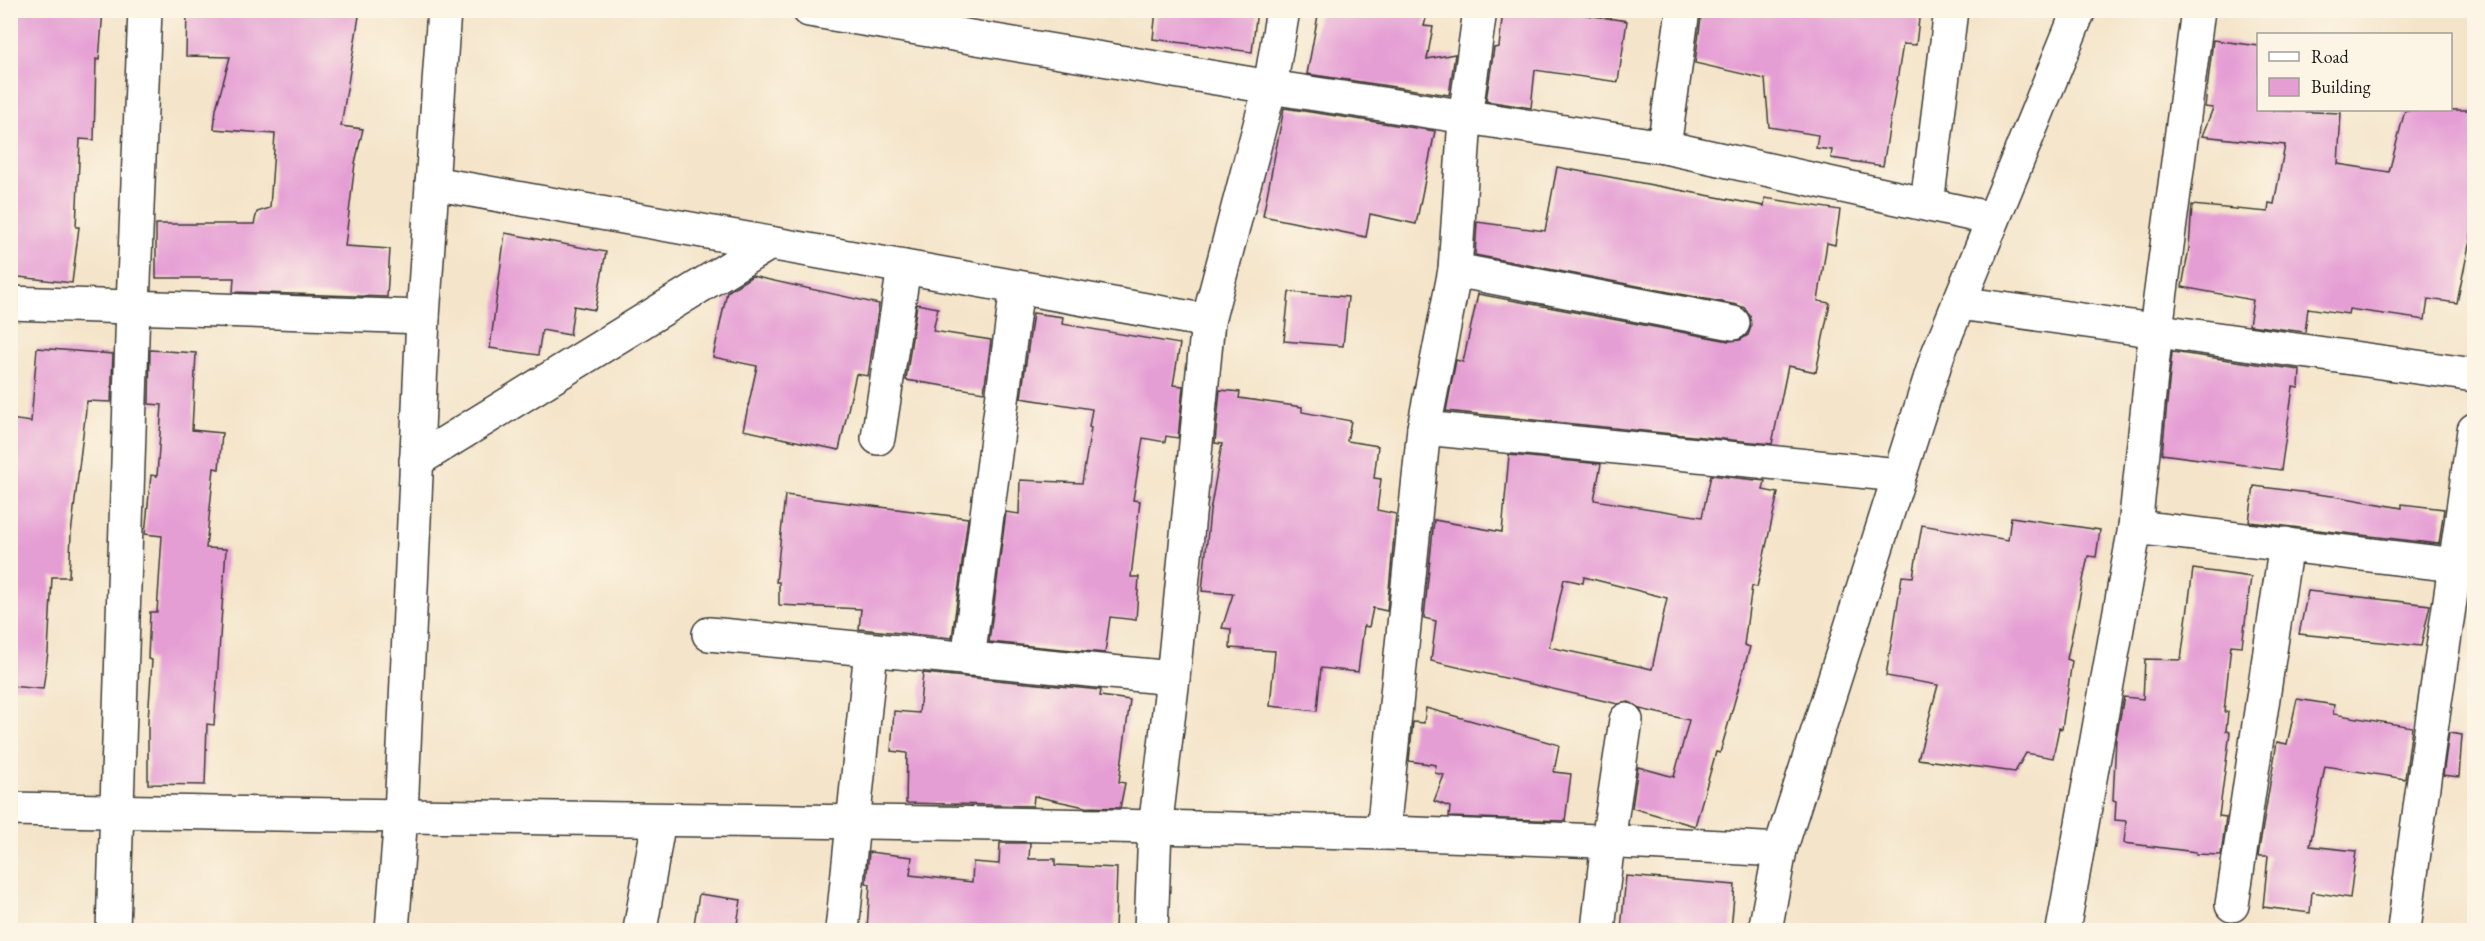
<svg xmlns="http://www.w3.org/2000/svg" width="2485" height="941" viewBox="0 0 2485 941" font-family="'EB Garamond',serif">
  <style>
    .building { fill: #e59ed4; fill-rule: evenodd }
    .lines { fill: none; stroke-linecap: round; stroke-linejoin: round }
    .minor-casing { stroke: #3c3a36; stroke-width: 36 }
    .minor { stroke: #fff; stroke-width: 33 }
  </style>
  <rect width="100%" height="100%" fill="#fcf5e5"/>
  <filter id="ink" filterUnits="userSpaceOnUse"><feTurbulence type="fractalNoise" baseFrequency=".0167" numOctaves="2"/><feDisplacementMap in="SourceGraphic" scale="12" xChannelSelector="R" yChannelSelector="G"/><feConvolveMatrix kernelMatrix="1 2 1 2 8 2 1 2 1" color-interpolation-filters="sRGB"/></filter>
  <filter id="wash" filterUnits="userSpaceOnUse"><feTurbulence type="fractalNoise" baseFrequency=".008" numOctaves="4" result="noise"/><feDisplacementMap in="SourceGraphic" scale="24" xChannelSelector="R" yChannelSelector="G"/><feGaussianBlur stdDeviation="1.35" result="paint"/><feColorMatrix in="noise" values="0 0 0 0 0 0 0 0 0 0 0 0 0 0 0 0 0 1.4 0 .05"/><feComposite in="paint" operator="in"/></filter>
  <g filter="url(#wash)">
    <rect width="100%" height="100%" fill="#f4e4c9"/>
    <g id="blocks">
      <g class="building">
        <polygon points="17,10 103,10 99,60 96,59 94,140 80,139 76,227 79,227 72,283 10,276 10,204 14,137 10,137 10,69"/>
        <polygon points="187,10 360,10 341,126 363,129 355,163 345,246 390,249 387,297 233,292 234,278 156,278 156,224 254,224 257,212 270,208 275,134 214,129 216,109 230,57 186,56"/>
        <polygon points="1156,10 1257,10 1252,52 1153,39"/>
        <polygon points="1319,10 1428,10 1424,26 1433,27 1427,59 1455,54 1449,95 1307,74"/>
        <polygon points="1503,10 1553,10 1627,21 1618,82 1535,70 1531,108 1486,101 1494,48 1499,47"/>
        <polygon points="1702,10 1920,10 1916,45 1903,44 1883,166 1831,158 1832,150 1816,148 1818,135 1769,127 1765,79 1695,63"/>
        <polygon points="2213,40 2259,46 2259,110 2341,113 2338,164 2389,172 2405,110 2475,110 2475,216 2457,303 2428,299 2425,320 2349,309 2348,314 2308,308 2305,332 2249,325 2253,300 2182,287 2189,248 2192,205 2268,212 2269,203 2274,204 2285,145 2202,136 2213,108 2205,107"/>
        <polygon points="1284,108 1435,131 1416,224 1370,214 1366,237 1263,216"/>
        <polygon points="1557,167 1764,206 1765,198 1840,210 1835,245 1827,243 1818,301 1830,303 1816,372 1788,366 1772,444 1446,411 1456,360 1463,362 1478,294 1729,341 1740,340 1748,335 1751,327 1750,316 1745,308 1737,305 1475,255 1477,222 1545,231"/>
        <polygon points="505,233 606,252 595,310 574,306 570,335 542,330 538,355 490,348"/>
        <polygon points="752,276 879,304 868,376 856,374 839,450 743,430 757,366 713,357 727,292"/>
        <polygon points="1289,292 1348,297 1343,346 1284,341"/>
        <polygon points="917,304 938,308 933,331 991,340 984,392 906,380"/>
        <polygon points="1033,313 1063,317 1062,324 1180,344 1173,385 1183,386 1178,438 1166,436 1165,442 1143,438 1133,500 1140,501 1131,577 1139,577 1136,620 1110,617 1105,653 989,642 1006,512 1019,514 1020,480 1082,483 1091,428 1089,427 1092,409 1021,398"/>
        <polygon points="37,348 113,354 111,402 87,401 71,534 69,577 52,577 48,652 43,689 10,686 10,419 31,422"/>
        <polygon points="150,350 196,353 192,430 222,433 219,469 214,468 206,548 226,549 214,725 207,724 205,785 148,784 148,720 152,660 148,659 150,612 157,612 162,536 145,534 151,475 157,476 162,405 149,404"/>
        <polygon points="2172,352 2300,370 2299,388 2293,387 2281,470 2162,454"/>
        <polygon points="1220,390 1240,392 1239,398 1302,407 1302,412 1351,421 1347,441 1378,446 1374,478 1381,479 1377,510 1396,514 1387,611 1373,608 1369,627 1364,626 1358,672 1321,668 1317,711 1270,706 1275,651 1230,648 1231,629 1222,628 1233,594 1202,591 1210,511 1222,444 1215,443"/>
        <path d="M1509,455L1601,464L1594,500L1702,517L1711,475L1765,481L1763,490L1778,493L1757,587L1752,586L1744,645L1750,647L1720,753L1716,752L1695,826L1632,808L1638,767L1674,777L1689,720L1640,709L1629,702L1618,704L1431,661L1436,621L1424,618L1434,520L1502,532ZM1584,577L1667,598L1652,669L1549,647L1564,579L1583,583Z"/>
        <polygon points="2254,486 2340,497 2402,508 2402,504 2444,509 2439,544 2249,522"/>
        <polygon points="785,495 968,518 952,638 859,629 861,609 779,605 779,582 776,582"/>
        <polygon points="2011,517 2100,530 2096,557 2088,556 2067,659 2072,661 2062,729 2059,728 2053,758 2026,753 2015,772 1918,759 1938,685 1886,676 1902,576 1913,577 1922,525 2008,540"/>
        <polygon points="2193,569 2251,577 2242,646 2231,645 2224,712 2228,712 2226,731 2230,732 2219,816 2226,817 2221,855 2196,854 2196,852 2124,843 2126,821 2115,820 2116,801 2113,800 2116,738 2124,697 2143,699 2145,659 2181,660"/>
        <polygon points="2308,591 2430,605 2421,646 2299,634"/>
        <polygon points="923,673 1101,690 1100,696 1130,700 1119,782 1125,783 1120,808 1085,807 1034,796 1033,806 906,803 907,753 891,751 894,711 919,713"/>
        <polygon points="2297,699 2334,705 2333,714 2412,727 2405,779 2325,766 2310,846 2356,851 2350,898 2312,892 2310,913 2263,907 2268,856 2258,856 2277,742 2287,744"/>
        <polygon points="1426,708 1559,745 1554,772 1571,774 1565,821 1449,817 1450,807 1434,801 1444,775 1435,773 1436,765 1409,761 1413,722 1424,723"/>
        <polygon points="2449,733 2462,735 2459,777 2443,775"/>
        <polygon points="1000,843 1030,843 1029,859 1055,859 1055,865 1117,868 1115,930 867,930 870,884 866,883 869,852 912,857 910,875 972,882 973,862 999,864"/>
        <polygon points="1626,876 1735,885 1731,930 1621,930"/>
        <polygon points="699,894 741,900 736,930 693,930"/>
      </g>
    </g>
  </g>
  <g filter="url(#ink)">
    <use href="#blocks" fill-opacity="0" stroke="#3c3a36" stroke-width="1.5"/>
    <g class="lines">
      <defs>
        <g id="minor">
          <polyline points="809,10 1270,87 1664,147 1993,219"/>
          <polyline points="1664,147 1683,10"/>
          <polyline points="432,183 1208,321 1173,678 1155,829 1151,930"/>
          <polyline points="1927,204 1951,10"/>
          <polyline points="1455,270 1733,323"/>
          <polyline points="10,303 423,317"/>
          <polyline points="1959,303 2474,375"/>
          <polyline points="1208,321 1270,87 1283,10"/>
          <polyline points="1424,428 1899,475"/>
          <polyline points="878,438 904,267"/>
          <polyline points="416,461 770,243"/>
          <polyline points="2135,527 2456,565"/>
          <polyline points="709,634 1173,678"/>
          <polyline points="968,659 1017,287"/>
          <path d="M10,809C600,823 1191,817 1780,850"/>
          <polyline points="1383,833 1424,428 1455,270 1465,118 1480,10"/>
          <polyline points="2232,905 2286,544"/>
          <polyline points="113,930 133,306 145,10"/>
          <polyline points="392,930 401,815 423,317 444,10"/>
          <polyline points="640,930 659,820"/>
          <polyline points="842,930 871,650"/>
          <polyline points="1598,930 1608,841 1626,720"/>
          <polyline points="1765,930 1780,850 1938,354 2079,10"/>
          <polyline points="2063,930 2135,527 2156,329 2198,10"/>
          <path d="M2404,930C2424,763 2452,597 2474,430"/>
        </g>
      </defs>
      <use href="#minor" class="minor-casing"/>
      <use href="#minor" class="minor"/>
    </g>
  </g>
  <rect width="2485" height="941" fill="none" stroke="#fcf5e5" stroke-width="36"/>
  <rect x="2257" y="33" width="195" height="78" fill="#fcf5e5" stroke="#a29e95" stroke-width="1.5"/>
  <rect x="2269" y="52" width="30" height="9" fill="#ffffff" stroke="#a29e95" stroke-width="1.5"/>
  <text x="2311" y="63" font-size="18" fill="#1c1c1c">Road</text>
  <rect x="2269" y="78" width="30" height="18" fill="#e59ed4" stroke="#a29e95" stroke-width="1.5"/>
  <text x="2311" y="93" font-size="18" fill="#1c1c1c">Building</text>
</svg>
